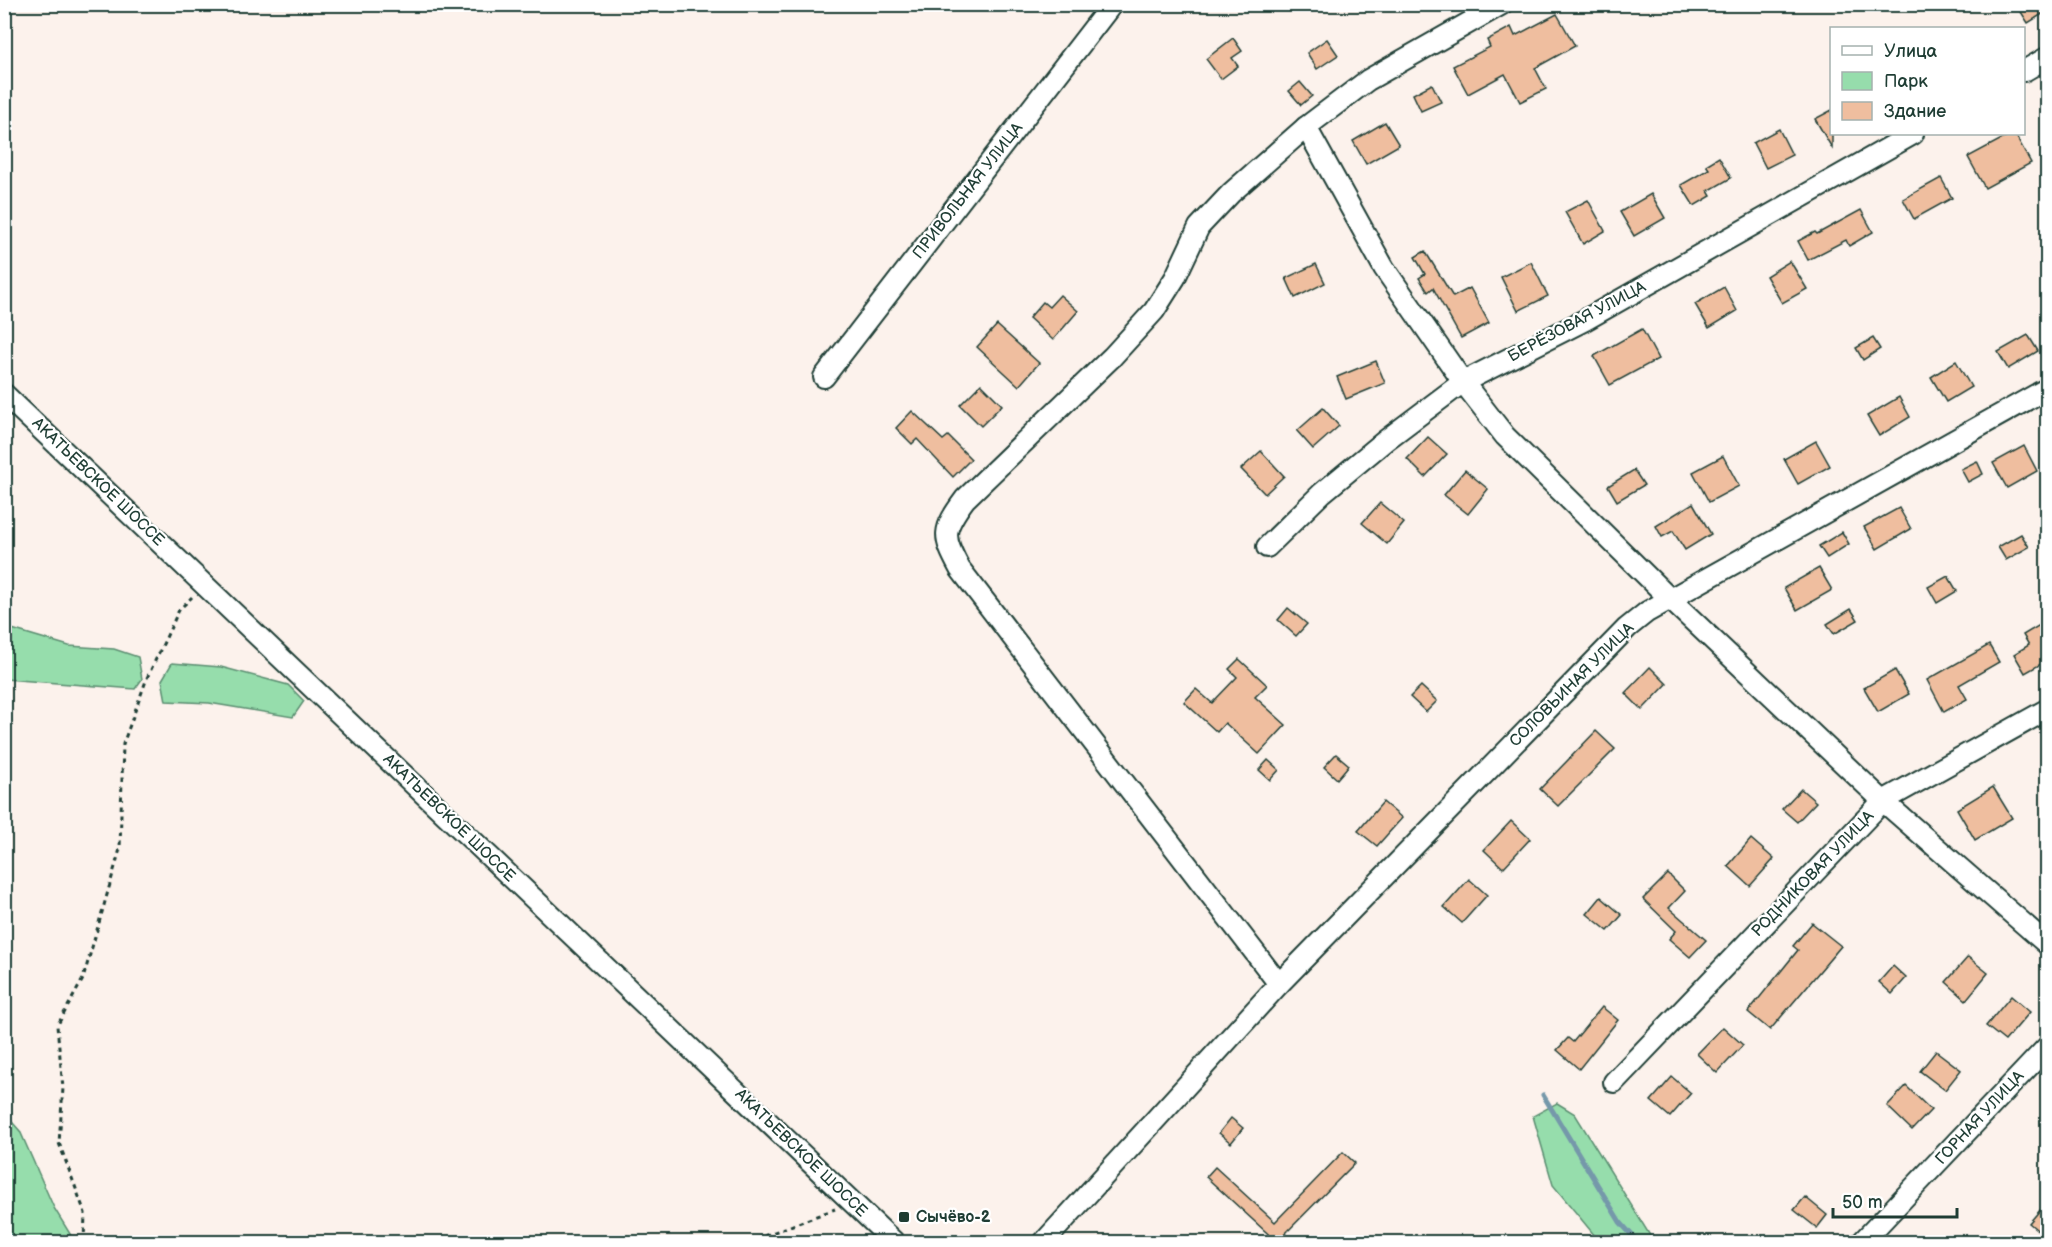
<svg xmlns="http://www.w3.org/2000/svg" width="2052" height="1247" viewBox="0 0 2052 1247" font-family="'Balsamiq Sans',sans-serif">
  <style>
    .green { fill: #96ddac; stroke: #5a8d70; stroke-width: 1.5 }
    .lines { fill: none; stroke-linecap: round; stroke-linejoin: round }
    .stream { stroke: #7598aa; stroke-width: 5 }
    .building { fill: #efbe9f; stroke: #1f3d34; stroke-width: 1.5 }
    .minor-casing { stroke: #1f3d34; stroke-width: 24 }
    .path { stroke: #1f3d34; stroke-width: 3; stroke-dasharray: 4.5 4.5; stroke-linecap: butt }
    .minor { stroke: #fff; stroke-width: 20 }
    .poi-dot { fill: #1f3d34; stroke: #fff; stroke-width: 2 }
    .labels { text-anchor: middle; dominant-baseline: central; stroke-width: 4.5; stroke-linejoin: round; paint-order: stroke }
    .street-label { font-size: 16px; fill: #1f3d34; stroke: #fff }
    .poi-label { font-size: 16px; font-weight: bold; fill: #1f3d34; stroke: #fff; text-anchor: start }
  </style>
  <rect width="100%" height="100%" fill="#fcf2ec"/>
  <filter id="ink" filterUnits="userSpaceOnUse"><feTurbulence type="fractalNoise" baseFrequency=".0167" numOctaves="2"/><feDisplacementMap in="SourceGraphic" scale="12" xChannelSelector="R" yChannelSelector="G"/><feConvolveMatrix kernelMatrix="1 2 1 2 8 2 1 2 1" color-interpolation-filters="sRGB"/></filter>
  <g filter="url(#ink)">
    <g class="green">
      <polygon points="4,620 12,629 69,646 114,649 138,657 142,679 135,689 5,679"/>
      <polygon points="172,663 221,667 288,685 304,701 293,717 209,703 166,701 162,680"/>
      <polygon points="1557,1103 1575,1114 1654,1242 1600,1242 1553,1185 1533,1116"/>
      <polygon points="4,1113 20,1131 54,1208 75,1242 5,1242"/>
    </g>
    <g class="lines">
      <g class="stream">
        <polyline points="1543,1095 1620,1222 1638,1242"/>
        <polyline points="4,1226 12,1242"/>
      </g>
    </g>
    <g class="building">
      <polygon points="2016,4 2038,4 2044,13 2028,23"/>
      <polygon points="1557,14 1575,46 1535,68 1546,89 1520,102 1505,74 1468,94 1453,66 1490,47 1487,40 1511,27 1515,36"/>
      <polygon points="1233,38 1242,51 1232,58 1238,66 1221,79 1206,59"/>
      <polygon points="1327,39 1338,55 1317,69 1307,53"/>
      <polygon points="1300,82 1312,96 1301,105 1289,91"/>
      <polygon points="1432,84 1441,102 1421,111 1413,94"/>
      <polygon points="1832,110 1832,148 1815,119"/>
      <polygon points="1385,122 1399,145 1366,164 1353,141"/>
      <polygon points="1779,129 1792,155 1766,168 1753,143"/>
      <polygon points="2011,134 2015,134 2031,163 1985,188 1968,157"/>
      <polygon points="1719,157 1731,178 1708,191 1711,196 1694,206 1681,185 1709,169 1706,165"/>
      <polygon points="1941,178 1952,198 1914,219 1903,199"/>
      <polygon points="1651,194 1665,218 1634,236 1620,212"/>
      <polygon points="1588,200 1605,231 1583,244 1565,212"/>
      <polygon points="1861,210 1873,232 1849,246 1846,240 1808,260 1798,241 1815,232 1817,234"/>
      <polygon points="1425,251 1453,297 1470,288 1489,323 1461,338 1433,288 1428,292 1419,278 1425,274 1415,257"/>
      <polygon points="1790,261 1807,289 1782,303 1766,276"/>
      <polygon points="1531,262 1548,296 1518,311 1501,277"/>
      <polygon points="1316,264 1325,283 1295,298 1286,278"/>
      <polygon points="1724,287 1737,311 1709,328 1695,304"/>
      <polygon points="1060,295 1078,311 1053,340 1029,318 1043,302 1049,307"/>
      <polygon points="997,325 1039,363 1019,386 977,347"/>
      <polygon points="1642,329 1658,359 1610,385 1594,356"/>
      <polygon points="2028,335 2038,351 2008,369 1998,352"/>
      <polygon points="1873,338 1880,349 1863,360 1856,348"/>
      <polygon points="1376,361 1385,383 1346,399 1337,377"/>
      <polygon points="1956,361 1971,387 1946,402 1931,377"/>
      <polygon points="981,384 1002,405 981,426 960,405"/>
      <polygon points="1899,397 1910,417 1879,436 1867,416"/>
      <polygon points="1323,408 1339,426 1313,449 1297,431"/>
      <polygon points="912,411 943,440 948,436 971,459 953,477 917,439 912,444 896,428"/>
      <polygon points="1428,437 1447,454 1425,477 1407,459"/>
      <polygon points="1816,441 1830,466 1798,484 1784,459"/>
      <polygon points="2024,446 2037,471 2007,488 1993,463"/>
      <polygon points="1261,451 1284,476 1265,494 1241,469"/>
      <polygon points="1723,456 1739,486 1709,502 1693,472"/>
      <polygon points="1977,461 1983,474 1968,482 1961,469"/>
      <polygon points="1465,470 1488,489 1468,514 1444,495"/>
      <polygon points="1634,470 1644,485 1617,501 1608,486"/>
      <polygon points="1380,503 1404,523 1387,544 1362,523"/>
      <polygon points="1693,503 1711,534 1685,550 1673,531 1662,537 1656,526"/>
      <polygon points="1899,508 1911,529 1877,549 1864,527"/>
      <polygon points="1842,532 1849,544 1827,558 1819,546"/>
      <polygon points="2021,534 2029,547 2006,560 1998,547"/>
      <polygon points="1819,568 1832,590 1797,610 1784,588"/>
      <polygon points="1948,576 1957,591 1937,603 1928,587"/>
      <polygon points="1288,608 1307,624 1296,636 1278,620"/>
      <polygon points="1851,609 1858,620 1834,634 1827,624"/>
      <polygon points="2048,620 2048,660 2025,673 2014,654 2029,645 2023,635"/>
      <polygon points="1989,645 1999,662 1959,685 1967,699 1944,712 1927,680"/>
      <polygon points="1239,659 1267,685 1255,697 1286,725 1259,754 1225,723 1217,732 1184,702 1196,689 1212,703 1237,677 1229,669"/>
      <polygon points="1650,667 1667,684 1642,710 1625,693"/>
      <polygon points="1895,670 1909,694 1878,712 1864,688"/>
      <polygon points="1421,686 1437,701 1426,712 1410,697"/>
      <polygon points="1596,731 1615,749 1558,806 1540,789"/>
      <polygon points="1336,754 1349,765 1337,779 1324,767"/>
      <polygon points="1268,760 1279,770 1270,780 1259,770"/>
      <polygon points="1993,787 2012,818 1975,840 1957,809"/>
      <polygon points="1801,789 1816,802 1797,822 1782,809"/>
      <polygon points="1383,802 1402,818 1377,846 1358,831"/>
      <polygon points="1511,821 1530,839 1503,868 1484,850"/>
      <polygon points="1751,839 1774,859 1750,886 1728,866"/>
      <polygon points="1668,874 1685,891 1669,908 1706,940 1690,957 1669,939 1676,931 1643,899"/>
      <polygon points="1469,879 1487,895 1462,923 1444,907"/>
      <polygon points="1601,897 1622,915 1608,931 1587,914"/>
      <polygon points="1812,923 1841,946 1770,1030 1748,1012 1798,950 1793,946"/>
      <polygon points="1968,957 1988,973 1966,1000 1946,982"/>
      <polygon points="1893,966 1906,978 1892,994 1879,982"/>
      <polygon points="2011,996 2030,1012 2005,1041 1986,1026"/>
      <polygon points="1602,1007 1618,1020 1579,1069 1557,1050 1568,1038 1573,1042"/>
      <polygon points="1723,1027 1743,1045 1717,1073 1697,1054"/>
      <polygon points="1936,1051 1961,1070 1945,1090 1920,1071"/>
      <polygon points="1672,1077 1691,1093 1670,1117 1651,1101"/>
      <polygon points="1906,1086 1931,1110 1912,1130 1887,1106"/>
      <polygon points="1231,1118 1243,1128 1231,1143 1219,1133"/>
      <polygon points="1343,1152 1355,1163 1277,1242 1206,1177 1215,1167 1275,1222"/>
      <polygon points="1805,1197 1827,1215 1817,1228 1794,1210"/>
      <polygon points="2048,1201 2048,1239 2029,1223"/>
    </g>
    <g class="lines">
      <defs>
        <g id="minor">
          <polyline points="2024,71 2048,57"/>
          <polyline points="1306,127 1384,268 1463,382 1505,436 1670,599 1883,801 2048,945"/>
          <polyline points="824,377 1112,4"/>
          <polyline points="4,394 894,1242"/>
          <polyline points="1267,547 1322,493 1386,440 1463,382 1585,320 1913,134"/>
          <path d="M1279,984L960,569C942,536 942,530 965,499L1112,357L1154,311L1175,278L1199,227L1231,193L1306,127L1368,80L1502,4"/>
          <polyline points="1614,1082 1883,801 2048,709"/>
          <polyline points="1044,1242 1279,984 1627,628 1647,612 2048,388"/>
          <polyline points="1862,1242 2048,1046"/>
        </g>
      </defs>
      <use href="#minor" class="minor-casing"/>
      <g class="path">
        <polyline points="84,1242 85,1213 59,1143 63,1088 57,1026 83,979 120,849 123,744 147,678 179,610 192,597"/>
        <polyline points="748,1242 835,1209"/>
      </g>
      <use href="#minor" class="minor"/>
    </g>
  </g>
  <rect class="poi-dot" x="898" y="1211" width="12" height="12" rx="3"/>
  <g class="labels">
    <g class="street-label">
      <text transform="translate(968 191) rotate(-52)">ПРИВОЛЬНАЯ УЛИЦА</text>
      <text transform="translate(1577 322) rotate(-28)">БЕРЁЗОВАЯ УЛИЦА</text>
      <text transform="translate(98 482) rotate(44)">АКАТЬЕВСКОЕ ШОССЕ</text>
      <text transform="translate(1572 685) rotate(-45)">СОЛОВЬИНАЯ УЛИЦА</text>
      <text transform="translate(449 818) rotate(44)">АКАТЬЕВСКОЕ ШОССЕ</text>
      <text transform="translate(1813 874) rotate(-46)">РОДНИКОВАЯ УЛИЦА</text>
      <text transform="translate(1980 1118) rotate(-47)">ГОРНАЯ УЛИЦА</text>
      <text transform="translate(801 1153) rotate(44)">АКАТЬЕВСКОЕ ШОССЕ</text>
    </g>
    <g class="poi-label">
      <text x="916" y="1217">Сычёво-2</text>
    </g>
  </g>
  <rect width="2052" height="1247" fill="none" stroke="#fff" stroke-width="24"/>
  <rect x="12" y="12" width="2028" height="1223" fill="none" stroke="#1f3d34" stroke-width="2" filter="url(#ink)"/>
  <rect x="1830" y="27" width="195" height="108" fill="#ffffff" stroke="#a5b1ae" stroke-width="1.5"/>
  <rect x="1842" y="46" width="30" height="9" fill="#ffffff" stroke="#a5b1ae" stroke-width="1.5"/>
  <text x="1884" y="57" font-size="18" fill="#1f3d34">Улица</text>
  <rect x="1842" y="72" width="30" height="18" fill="#96ddac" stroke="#a5b1ae" stroke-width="1.5"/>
  <text x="1884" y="87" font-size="18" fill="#1f3d34">Парк</text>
  <rect x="1842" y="102" width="30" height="18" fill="#efbe9f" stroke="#a5b1ae" stroke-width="1.5"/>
  <text x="1884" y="117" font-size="18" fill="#1f3d34">Здание</text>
  <path d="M1833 1208v9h124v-9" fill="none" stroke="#1f3d34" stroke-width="3"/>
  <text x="1842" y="1208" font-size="18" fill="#1f3d34" stroke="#ffffff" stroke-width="4.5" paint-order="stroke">50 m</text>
</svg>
